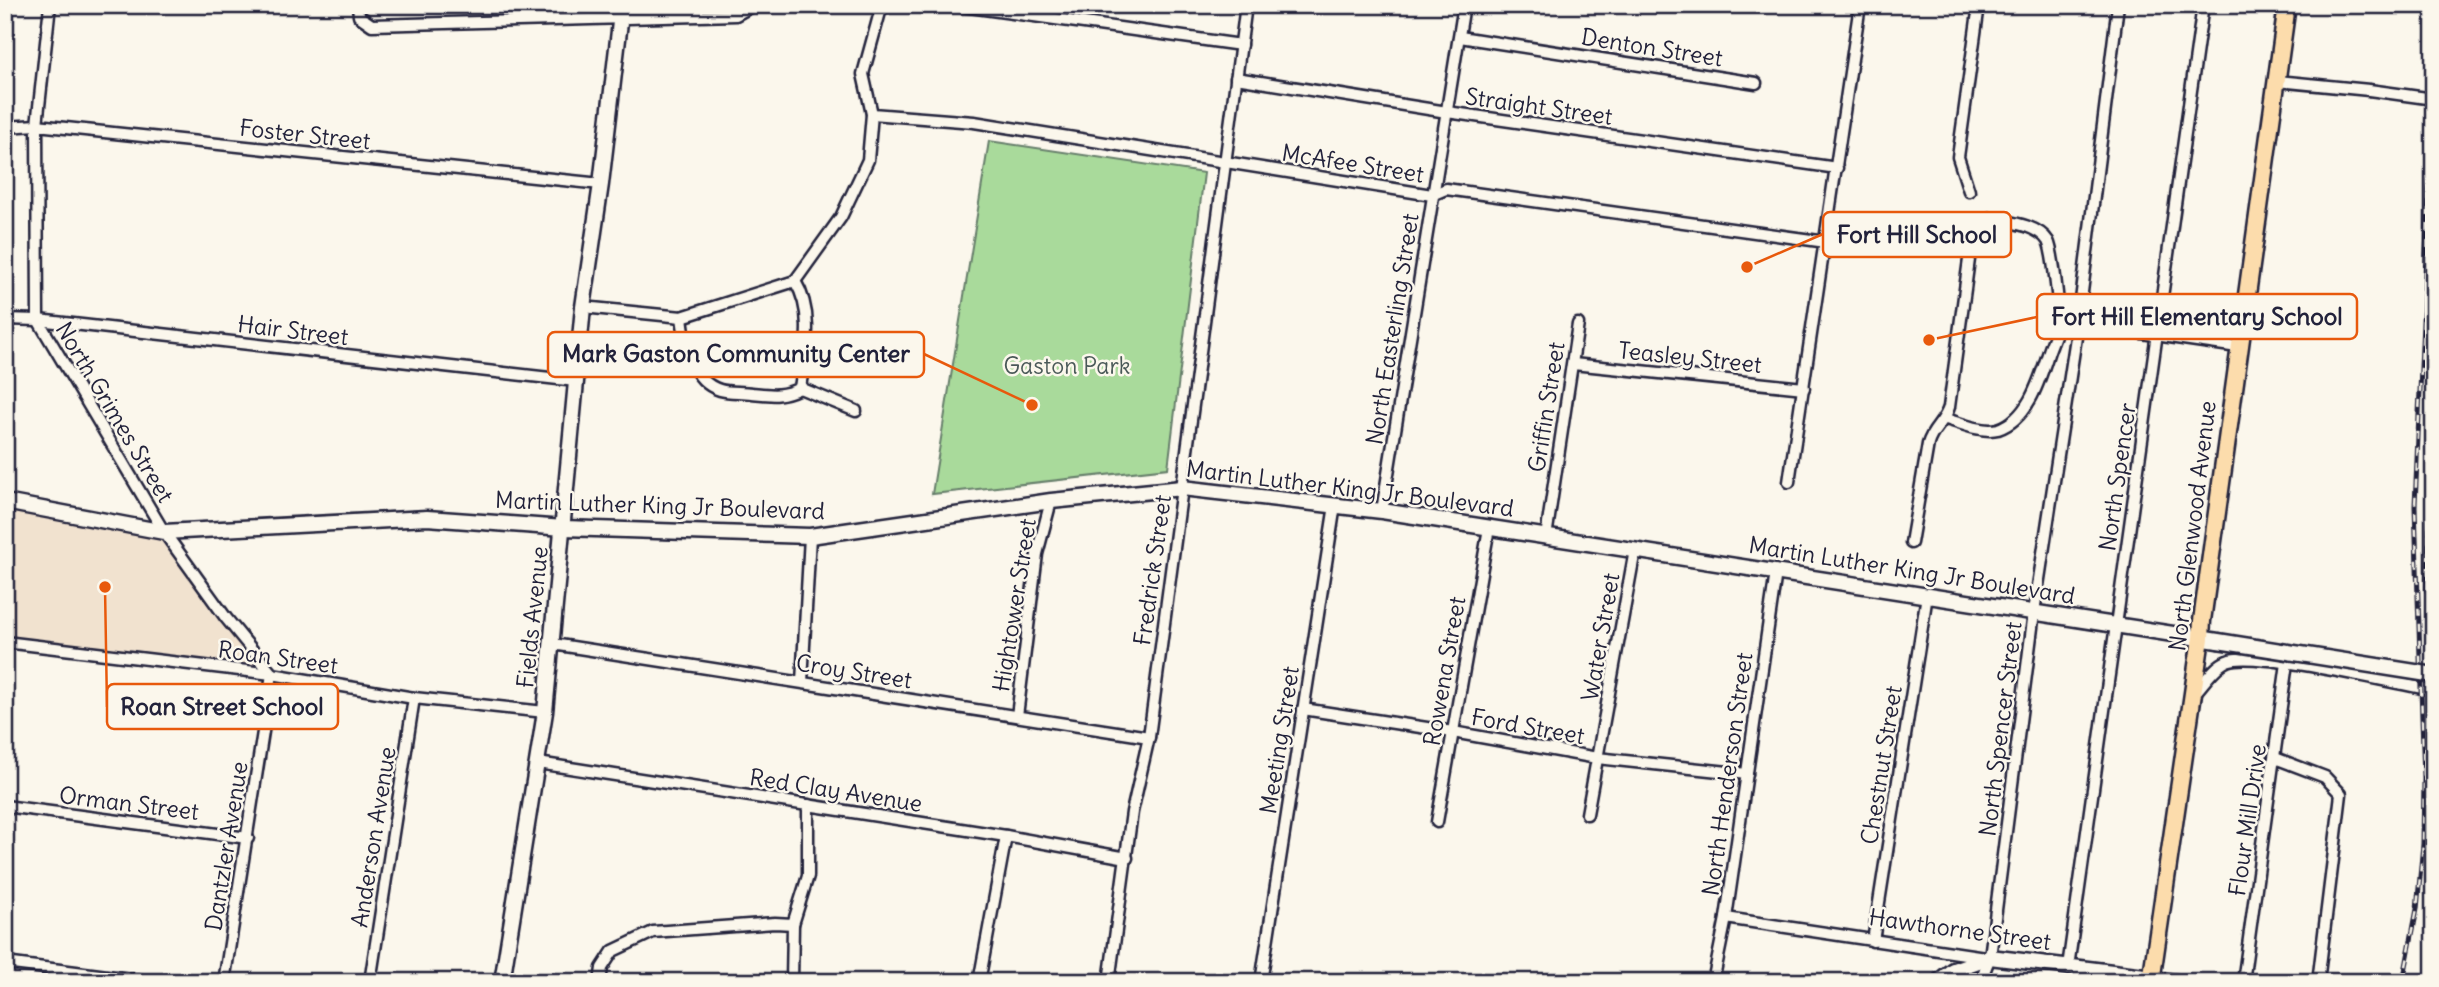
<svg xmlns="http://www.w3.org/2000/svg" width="2439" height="987" viewBox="0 0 2439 987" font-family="Delius,sans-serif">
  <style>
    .built { fill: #f1e2cf }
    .green { fill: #a9da9b; stroke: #667e6b; stroke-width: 2 }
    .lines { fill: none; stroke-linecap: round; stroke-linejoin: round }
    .street-casing { stroke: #22223b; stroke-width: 15 }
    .secondary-casing { stroke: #22223b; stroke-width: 19 }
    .primary-casing { stroke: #22223b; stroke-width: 21 }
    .street { stroke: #fbf7ec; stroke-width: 10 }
    .secondary { stroke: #fbf7ec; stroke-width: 14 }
    .primary { stroke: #fcdcac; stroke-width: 16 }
    .rail-casing { stroke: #22223b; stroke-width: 5 }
    .rail { stroke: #fbf7ec; stroke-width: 2.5; stroke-dasharray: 8; stroke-linecap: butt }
    .street-bridge-casing { stroke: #22223b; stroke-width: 15; stroke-linecap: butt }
    .secondary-bridge-casing { stroke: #22223b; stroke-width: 19; stroke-linecap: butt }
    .street-bridge { stroke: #fbf7ec; stroke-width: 10 }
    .secondary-bridge { stroke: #fbf7ec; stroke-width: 14 }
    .labels { text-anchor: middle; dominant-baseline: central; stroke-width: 5; stroke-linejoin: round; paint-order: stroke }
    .street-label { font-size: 23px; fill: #22223b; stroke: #fbf7ec }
    .park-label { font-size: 23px; fill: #4a5958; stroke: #fbf7ec }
    .leader { fill: none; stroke: #e8590c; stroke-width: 2.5 }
    .callout-dot { fill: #e8590c; stroke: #fbf7ec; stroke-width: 2.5 }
    .callout { fill: #fbf7ec; stroke: #e8590c; stroke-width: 2.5 }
    .callout-label { font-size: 24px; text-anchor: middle; font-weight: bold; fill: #22223b }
  </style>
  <rect width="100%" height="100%" fill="#fbf7ec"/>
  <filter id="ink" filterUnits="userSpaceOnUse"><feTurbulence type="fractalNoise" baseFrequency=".0143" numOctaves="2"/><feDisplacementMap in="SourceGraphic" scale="14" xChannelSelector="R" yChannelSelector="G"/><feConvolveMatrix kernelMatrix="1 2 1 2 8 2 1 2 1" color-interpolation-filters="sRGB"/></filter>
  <g filter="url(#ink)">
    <polygon class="built" points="5,502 164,532 272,674 5,641"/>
    <polygon class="green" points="989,141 1204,173 1168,468 932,494"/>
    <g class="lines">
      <defs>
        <g id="street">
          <polyline points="50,5 37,125 38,320 164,532 226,618 272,674 224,982"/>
          <polyline points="358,5 359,16 372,25 736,15 754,5"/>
          <polyline points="955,5 1241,45"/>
          <polyline points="1460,37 1756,83"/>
          <polyline points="1236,78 1447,112 1837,168"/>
          <polyline points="2277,81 2369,90"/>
          <polyline points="872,114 974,122 1432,195 1446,189 1826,242"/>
          <polyline points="5,127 37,125 601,184"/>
          <polyline points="1969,191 1958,157 1979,5"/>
          <polyline points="795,281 841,217 868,160 872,114 863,74 882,5"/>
          <path d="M795,281C815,314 805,352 800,388"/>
          <polyline points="583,307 682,317 795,281"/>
          <path d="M682,317C685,342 690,381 720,390C730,393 742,391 752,393C772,395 781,397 800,388"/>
          <polyline points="5,319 38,320 576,381"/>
          <polyline points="2059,321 2238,347"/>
          <polyline points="1573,364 1804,388"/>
          <polyline points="800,388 856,411"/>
          <polyline points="1789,482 1860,5"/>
          <polyline points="1382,511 1464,5"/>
          <polyline points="1546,537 1578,324"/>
          <path d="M1911,543L1928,444C1932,429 1945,422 1949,407L1973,230L1989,218C2007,222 2037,224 2048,241C2053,250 2059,308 2059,320C2058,330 2052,342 2049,351C2040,378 2029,419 1998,429C1982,433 1960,423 1946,419"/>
          <polyline points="5,642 272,674 414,698 545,712"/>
          <polyline points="553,644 1149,737"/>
          <polyline points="802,682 810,536"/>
          <path d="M2193,695C2203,685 2214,666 2227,661C2254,649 2395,684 2434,690"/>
          <polyline points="1303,709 1453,732 1597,758 1747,774"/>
          <polyline points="1017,716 1037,554 1051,501"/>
          <polyline points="2275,758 2325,777 2341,794 2318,982"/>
          <polyline points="538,763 1006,836 1127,858"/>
          <polyline points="5,806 248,838"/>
          <polyline points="1587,814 1635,550"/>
          <polyline points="1437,822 1489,528"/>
          <polyline points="1726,918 1985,957"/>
          <polyline points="793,924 808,876 808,805"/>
          <polyline points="1873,941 1927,595"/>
          <polyline points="5,963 155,982"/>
          <polyline points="2068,967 2203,5"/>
          <polyline points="2153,977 2189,982"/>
          <polyline points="370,982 414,698"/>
          <polyline points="600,982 602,968 613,951 653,932 775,923 793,924 792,982"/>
          <polyline points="979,982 1006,836"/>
          <polyline points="1109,982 1132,812 1149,737 1246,5"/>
          <polyline points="1261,982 1335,505"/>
          <polyline points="1713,982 1726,918 1776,572"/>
          <polyline points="1980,982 1990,957 2034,612 2078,324 2118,5"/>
          <polyline points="2243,982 2287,663"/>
        </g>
        <g id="secondary">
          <polyline points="5,502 164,532 427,518 564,528 810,536 1051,501 1182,488 1382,511 2218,641"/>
          <polyline points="502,982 545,712 583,307 601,184 622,5"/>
          <polyline points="1938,982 1953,970 1990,957 2153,977"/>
        </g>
        <polyline id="primary" points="2151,982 2201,638 2202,621 2287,5"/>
      </defs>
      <use href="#street" class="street-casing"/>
      <use href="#secondary" class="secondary-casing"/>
      <use href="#primary" class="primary-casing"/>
      <use href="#street" class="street"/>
      <use href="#secondary" class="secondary"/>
      <use href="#primary" class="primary"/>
      <defs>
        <g id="rail">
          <polyline points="2427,591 2434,367"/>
          <polyline points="2403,982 2417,909 2423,844 2424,779 2415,506 2434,69"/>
        </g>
      </defs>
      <use href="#rail" class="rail-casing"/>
      <use href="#rail" class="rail"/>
      <defs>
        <polyline id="street-bridge" points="2369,90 2434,99"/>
        <polyline id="secondary-bridge" points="2218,641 2434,675"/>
      </defs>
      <use href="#street-bridge" class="street-bridge-casing"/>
      <use href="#secondary-bridge" class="secondary-bridge-casing"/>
      <use href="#street-bridge" class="street-bridge"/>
      <use href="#secondary-bridge" class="secondary-bridge"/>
    </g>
  </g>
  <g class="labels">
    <g class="street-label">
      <text transform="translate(1652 47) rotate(9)">Denton Street</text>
      <text transform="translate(1539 106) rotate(8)">Straight Street</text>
      <text transform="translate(305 134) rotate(6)">Foster Street</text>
      <text transform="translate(1353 163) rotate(9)">McAfee Street</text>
      <text transform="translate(1392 329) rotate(-81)">North Easterling Street</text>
      <text transform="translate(293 330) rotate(7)">Hair Street</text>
      <text transform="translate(1690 357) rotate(6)">Teasley Street</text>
      <text transform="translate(1546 407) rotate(-81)">Griffin Street</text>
      <text transform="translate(115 412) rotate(59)">North Grimes Street</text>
      <text transform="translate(2117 477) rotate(-82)">North Spencer</text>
      <text transform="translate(1350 488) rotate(7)">Martin Luther King Jr Boulevard</text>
      <text transform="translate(660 505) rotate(2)">Martin Luther King Jr Boulevard</text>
      <text transform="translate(2192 526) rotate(-83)">North Glenwood Avenue</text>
      <text transform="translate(1152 570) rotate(-82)">Fredrick Street</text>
      <text transform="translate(1912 570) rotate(9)">Martin Luther King Jr Boulevard</text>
      <text transform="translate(1014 605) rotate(-81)">Hightower Street</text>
      <text transform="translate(532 617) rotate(-84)">Fields Avenue</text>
      <text transform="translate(1600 637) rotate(-80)">Water Street</text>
      <text transform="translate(278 657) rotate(8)">Roan Street</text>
      <text transform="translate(854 671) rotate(9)">Croy Street</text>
      <text transform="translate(1444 671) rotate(-80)">Rowena Street</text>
      <text transform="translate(1528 726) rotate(10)">Ford Street</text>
      <text transform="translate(2000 729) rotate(-83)">North Spencer Street</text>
      <text transform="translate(1279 740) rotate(-81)">Meeting Street</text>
      <text transform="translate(1881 765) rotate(-81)">Chestnut Street</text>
      <text transform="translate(1727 774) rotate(-82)">North Henderson Street</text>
      <text transform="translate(836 790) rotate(9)">Red Clay Avenue</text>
      <text transform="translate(129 803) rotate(7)">Orman Street</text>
      <text transform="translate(2247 820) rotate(-82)">Flour Mill Drive</text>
      <text transform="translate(373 837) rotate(-81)">Anderson Avenue</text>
      <text transform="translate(226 846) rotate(-81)">Dantzler Avenue</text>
      <text transform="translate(1960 929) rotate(8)">Hawthorne Street</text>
    </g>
    <g class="park-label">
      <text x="1067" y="365">Gaston Park</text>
    </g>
  </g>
  <path class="leader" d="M1747 267L1823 234M1929 340L2037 317M1032 405L924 354M105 587L107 707"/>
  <g class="callout-dot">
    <circle cx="1747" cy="267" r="7"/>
    <circle cx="1929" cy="340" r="7"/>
    <circle cx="1032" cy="405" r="7"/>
    <circle cx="105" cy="587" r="7"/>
  </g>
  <g class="callout">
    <rect x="1823" y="212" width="188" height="45" rx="7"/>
    <rect x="2037" y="294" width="320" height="45" rx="7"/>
    <rect x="548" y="332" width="376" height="45" rx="7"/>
    <rect x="107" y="684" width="231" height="45" rx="7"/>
  </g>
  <g class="callout-label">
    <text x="1917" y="243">Fort Hill School</text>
    <text x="2197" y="325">Fort Hill Elementary School</text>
    <text x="736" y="362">Mark Gaston Community Center</text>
    <text x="222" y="715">Roan Street School</text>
  </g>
  <rect width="2439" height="987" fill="none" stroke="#fbf7ec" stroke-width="28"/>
  <rect x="14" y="14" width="2411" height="959" fill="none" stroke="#22223b" stroke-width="2.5" filter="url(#ink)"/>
</svg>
